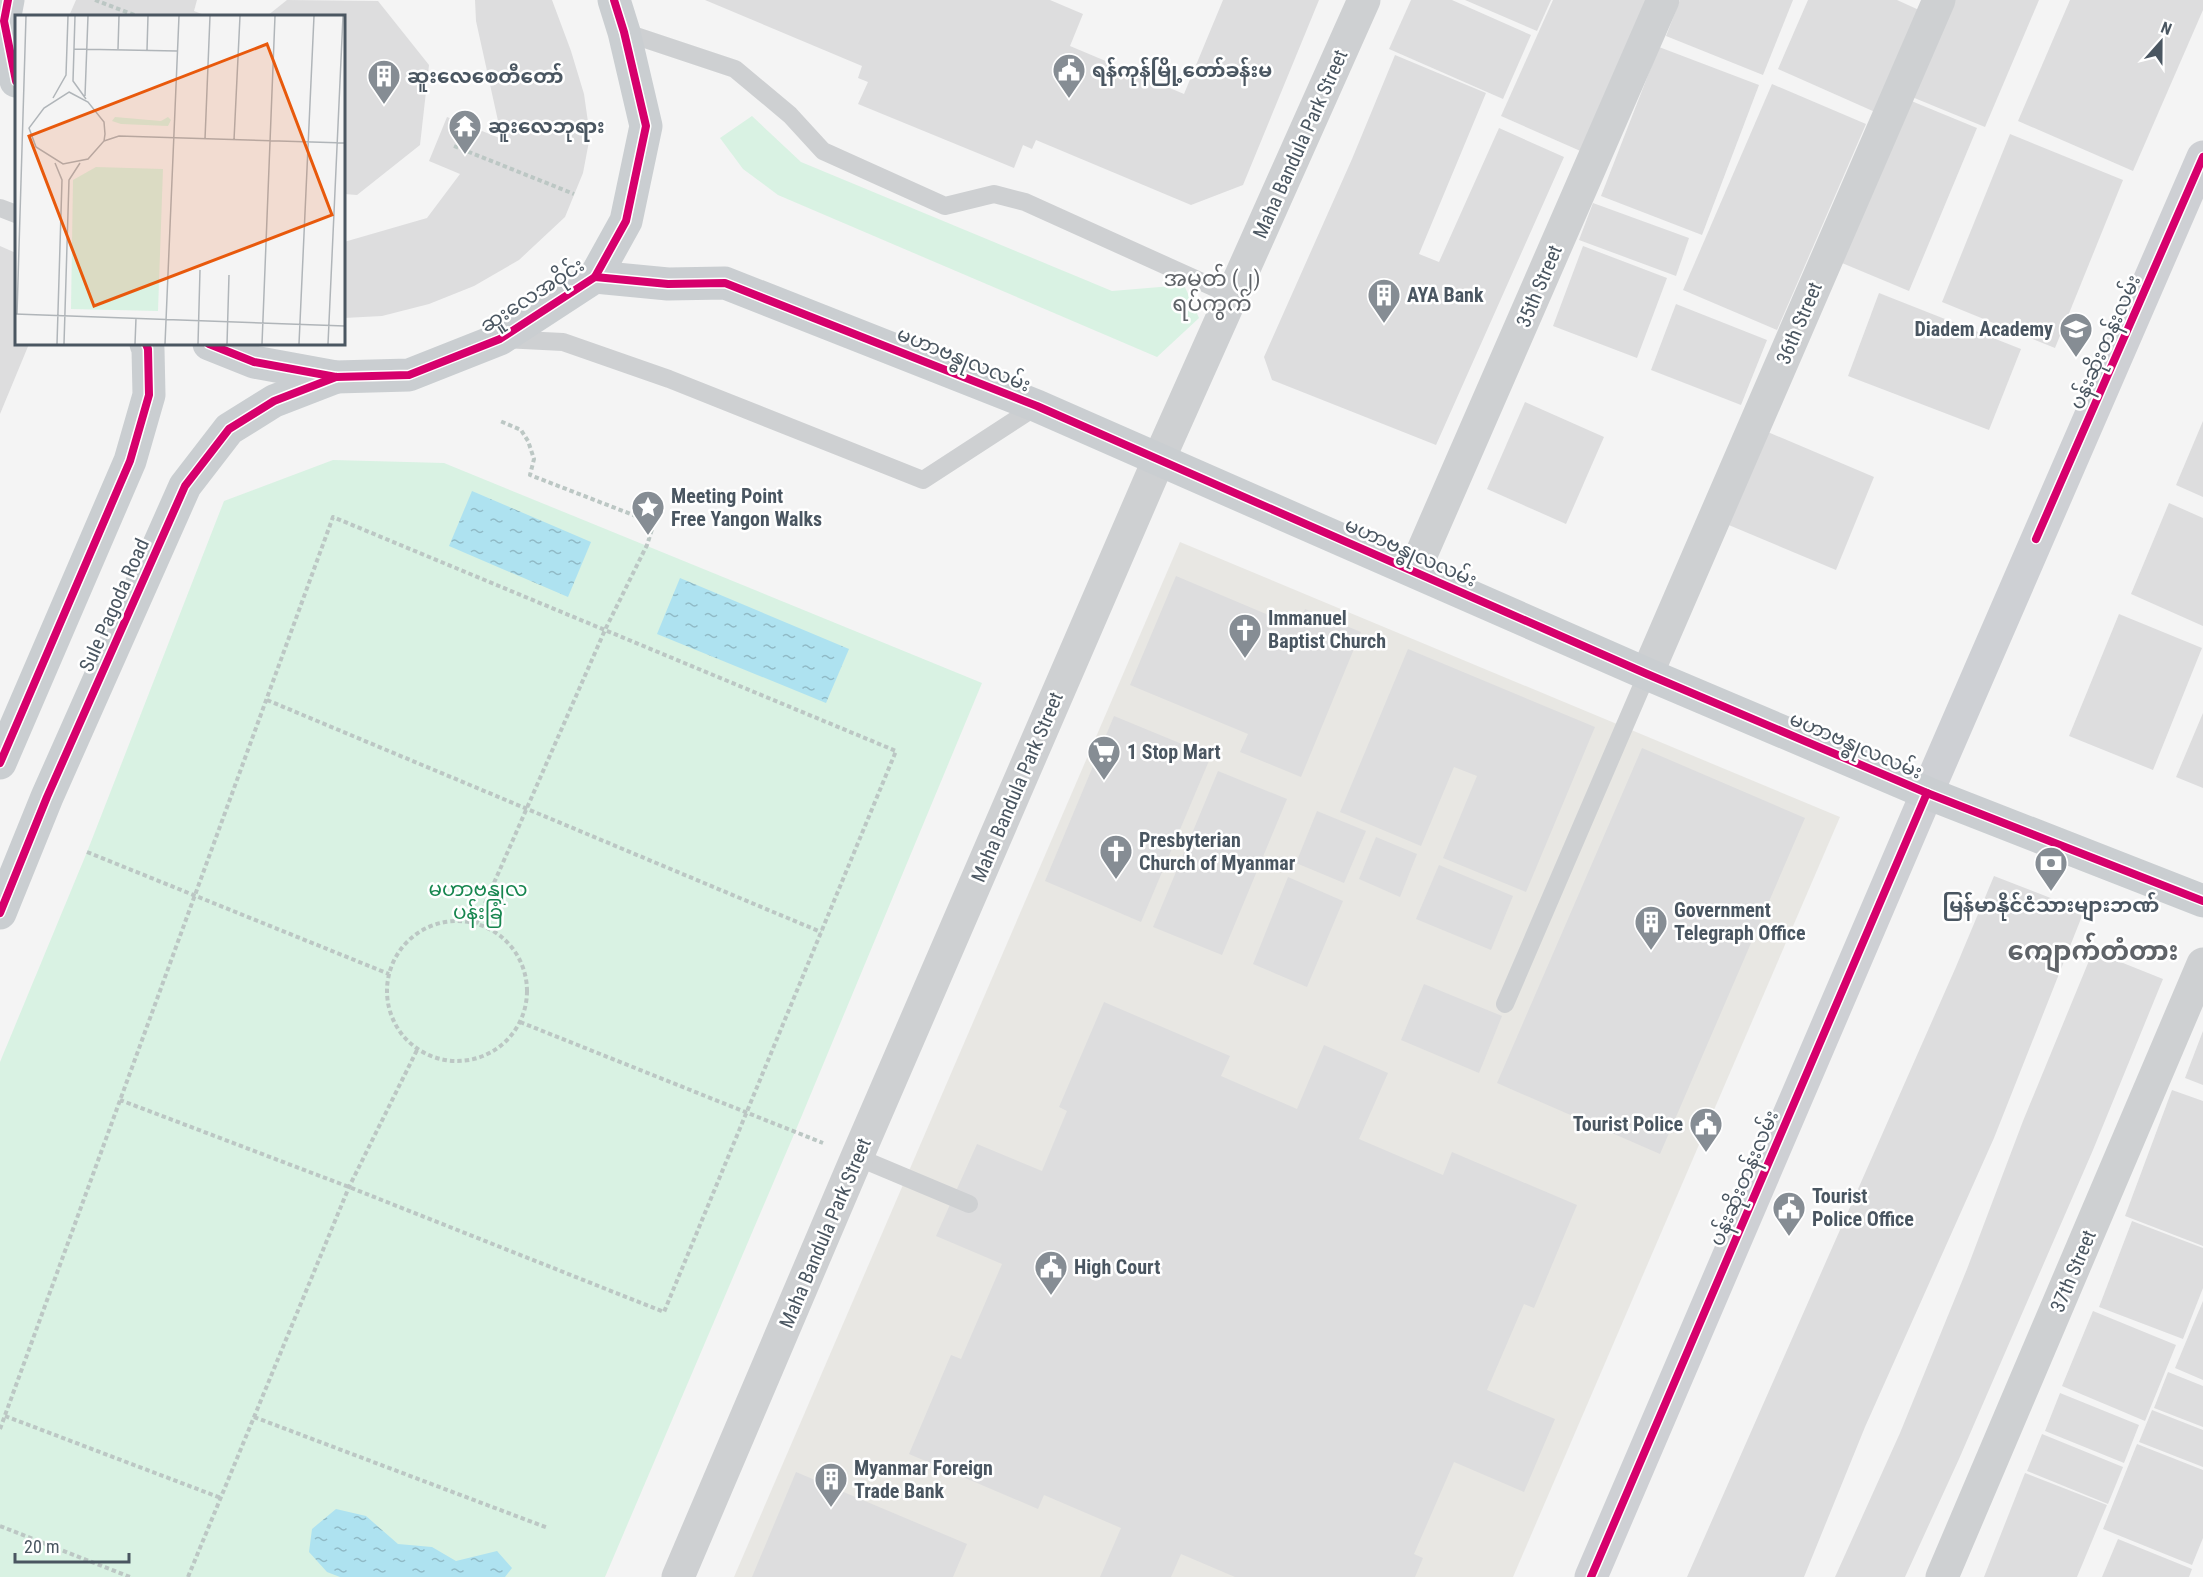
<svg xmlns="http://www.w3.org/2000/svg" width="2203" height="1577" viewBox="0 0 2203 1577" font-family="'Roboto Condensed','Noto Sans Myanmar',sans-serif">
  <style>
    .commercial { fill: #e8e7e3 }
    .park { fill: #d9f2e3 }
    .water { fill: url(#water-ripples) }
    .building { fill: #ddddde }
    .lines { fill: none; stroke-linecap: round; stroke-linejoin: round }
    .path { stroke: #bcc7c4; stroke-width: 4; stroke-dasharray: 4.5 3; stroke-linecap: butt }
    .lane { stroke: #ced0d2; stroke-width: 18 }
    .street { stroke: #ced0d2; stroke-width: 33 }
    .secondary { stroke: #ced0d4; stroke-width: 33 }
    .primary { stroke: #caced1; stroke-width: 33 }
    .cycleway-casing { stroke: #fff; stroke-width: 11 }
    .cycleway { stroke: #d6006c; stroke-width: 8 }
    .labels { text-anchor: middle; dominant-baseline: central; stroke-width: 5; stroke-linejoin: round; paint-order: stroke }
    .poi-label { font-size: 20px; font-weight: bold; fill: #4a5661; stroke: #fff; text-anchor: start }
    .street-label { font-size: 20px; fill: #4a5661; stroke: #fff }
    .park-label { font-size: 20px; fill: #17864f; stroke: #fff }
    .quarter-label { font-size: 22px; fill: #5f6368; stroke: #fff }
    .district-label { font-size: 26px; font-weight: bold; fill: #5f6368; stroke: #fff }
    .inset-road { fill: none; stroke: #b0b5b9; stroke-width: 1.5 }
    .view { fill: #e8590c; fill-opacity: 0.15; stroke: #e8590c; stroke-width: 3 }
    .inset-edge { fill: none; stroke: #4a5661; stroke-width: 3 }
  </style>
  <defs>
    <pattern id="water-ripples" width="26" height="14" patternUnits="userSpaceOnUse" patternTransform="scale(1.5)"><rect width="26" height="14" fill="#aee2f0"/><path d="M2 4q2-2 4 0t4 0M15 11q2-2 4 0t4 0" fill="none" stroke="#90bac6"/></pattern>
  </defs>
  <rect width="100%" height="100%" fill="#f4f4f4"/>
  <polygon class="commercial" points="1180,542 1840,817 1513,1577 734,1577"/>
  <g class="park">
    <polygon points="752,116 801,162 1112,291 1184,285 1199,318 1157,357 778,195 743,169 720,138"/>
    <polygon points="333,460 444,463 982,683 795,1132 605,1577 0,1577 0,1062 87,852 224,501"/>
  </g>
  <g class="water">
    <polygon points="472,491 591,542 568,597 449,546"/>
    <polygon points="680,578 849,649 826,703 657,634"/>
    <polygon points="336,1509 366,1516 398,1544 432,1547 456,1561 497,1551 512,1568 505,1577 340,1577 327,1572 309,1552 312,1529"/>
  </g>
  <g class="building">
    <polygon points="76,0 197,0 194,11 207,16 69,16"/>
    <polygon points="287,0 378,1 429,65 420,145 357,195 344,194 344,16 267,16"/>
    <polygon points="475,0 552,0 571,51 584,94 590,136 583,173 565,217 519,260 474,286 429,304 382,316 344,318 344,242 427,218 460,174 429,161 447,117 502,139 476,21"/>
    <polygon points="705,0 1050,0 1083,14 1070,46 1184,94 1223,0 1319,0 1243,185 1191,205 1036,140 1032,149 1023,145 1014,168 858,104 868,82 858,78 862,66"/>
    <polygon points="1411,0 1452,0 1531,35 1503,99 1389,49"/>
    <polygon points="1465,0 1551,0 1537,31"/>
    <polygon points="1553,0 1653,0 1585,153 1501,116"/>
    <polygon points="1680,0 1793,0 1763,75 1666,36"/>
    <polygon points="1808,0 1897,0 1919,10 1875,112 1778,69"/>
    <polygon points="1954,0 2039,0 1985,127 1912,97"/>
    <polygon points="2070,0 2203,0 2203,10 2133,171 2018,121"/>
    <polygon points="1659,47 1759,85 1702,235 1601,196"/>
    <polygon points="1395,55 1486,93 1419,254 1439,262 1499,128 1564,157 1436,445 1272,380 1264,357 1352,159"/>
    <polygon points="1772,84 1866,124 1777,330 1683,290"/>
    <polygon points="1909,100 1977,128 1909,291 1842,263"/>
    <polygon points="2010,134 2123,180 2055,348 1942,302"/>
    <polygon points="1593,203 1689,238 1676,276 1579,240"/>
    <polygon points="0,246 16,253 16,344 29,344 0,414"/>
    <polygon points="1583,246 1667,278 1637,358 1553,326"/>
    <polygon points="1879,293 2021,349 1989,430 1848,376"/>
    <polygon points="1676,304 1767,340 1741,405 1651,370"/>
    <polygon points="1525,402 1604,437 1566,524 1487,489"/>
    <polygon points="2203,421 2203,497 2176,485"/>
    <polygon points="1763,430 1874,477 1836,570 1724,523"/>
    <polygon points="2169,503 2203,518 2203,626 2131,594"/>
    <polygon points="1176,576 1297,627 1305,609 1361,632 1301,777 1240,752 1248,734 1130,685"/>
    <polygon points="2119,614 2202,648 2153,770 2069,736"/>
    <polygon points="1408,649 1595,727 1526,892 1443,858 1477,776 1454,767 1421,846 1340,812"/>
    <polygon points="2203,713 2203,788 2176,777"/>
    <polygon points="1114,716 1211,756 1141,922 1045,881"/>
    <polygon points="1642,748 1805,818 1660,1154 1497,1083"/>
    <polygon points="1218,771 1287,799 1222,955 1153,927"/>
    <polygon points="1317,811 1366,831 1344,883 1296,863"/>
    <polygon points="1376,837 1417,854 1400,897 1359,879"/>
    <polygon points="1439,865 1513,896 1491,950 1416,919"/>
    <polygon points="1994,876 2084,911 1994,1138 1865,1427 1804,1577 1687,1577 1955,969"/>
    <polygon points="1288,877 1343,901 1307,987 1253,964"/>
    <polygon points="2093,951 2163,979 2093,1150 1959,1459 1905,1577 1835,1577 1900,1433 1967,1269 2023,1121"/>
    <polygon points="1424,984 1502,1016 1479,1073 1401,1040"/>
    <polygon points="1104,1002 1230,1056 1221,1076 1297,1109 1324,1045 1388,1073 1359,1139 1443,1175 1452,1152 1577,1205 1534,1308 1524,1304 1487,1390 1555,1419 1524,1492 1454,1462 1414,1554 1423,1558 1415,1577 1235,1577 1181,1554 1171,1577 1100,1577 1121,1528 1044,1495 1038,1509 909,1454 951,1355 961,1359 1002,1264 936,1236 977,1144 1042,1171 1067,1111 1059,1107"/>
    <polygon points="2203,1031 2203,1085 2185,1078"/>
    <polygon points="2172,1090 2203,1101 2203,1246 2125,1216"/>
    <polygon points="2132,1221 2203,1248 2203,1288 2183,1339 2099,1307"/>
    <polygon points="2203,1301 2203,1380 2175,1368"/>
    <polygon points="2093,1311 2176,1345 2145,1421 2062,1386"/>
    <polygon points="2168,1372 2203,1386 2203,1427 2154,1408"/>
    <polygon points="2060,1393 2139,1425 2124,1463 2045,1431"/>
    <polygon points="2152,1410 2203,1430 2203,1467 2139,1442"/>
    <polygon points="2042,1434 2123,1467 2108,1504 2027,1471"/>
    <polygon points="2137,1444 2203,1470 2203,1538 2192,1565 2103,1529"/>
    <polygon points="796,1472 967,1544 953,1577 752,1577"/>
    <polygon points="2025,1473 2107,1505 2077,1577 1984,1577"/>
    <polygon points="2118,1539 2192,1569 2189,1577 2102,1577"/>
  </g>
  <g class="lines">
    <g class="path">
      <polyline points="95,0 137,16"/>
      <polyline points="454,146 574,194"/>
      <polyline points="267,700 821,932"/>
      <polyline points="87,852 389,974"/>
      <circle cx="457" cy="991" r="70"/>
      <polyline points="476,924 605,630 647,545 654,523 530,475 534,459 528,441 521,430 500,421"/>
      <polyline points="520,1022 823,1143"/>
      <polyline points="5,1416 221,1498"/>
      <polyline points="254,1417 548,1528"/>
      <polyline points="0,1429 333,517 896,751 664,1312 349,1187 120,1100"/>
      <polyline points="0,1526 130,1577"/>
      <polyline points="188,1577 349,1187 418,1048"/>
    </g>
    <g class="lane">
      <polyline points="624,32 735,69 790,115 823,151 945,206 994,194 1025,202 1233,296"/>
      <polyline points="0,208 16,214"/>
      <polyline points="505,339 563,342 669,379 923,480 1037,406"/>
      <polyline points="1505,1004 1647,674"/>
      <polyline points="857,1157 969,1204"/>
    </g>
    <g class="street">
      <polyline points="1414,571 1663,0"/>
      <polyline points="1647,674 1939,0"/>
      <polyline points="678,1577 857,1157 1159,459 1364,0"/>
      <polyline points="1942,1577 2203,964"/>
    </g>
    <polyline class="secondary" points="1591,1577 1927,793 2203,157"/>
    <g class="primary">
      <polyline points="8,0 4,21 16,81"/>
      <polyline points="595,277 668,284 725,283 1037,406 1647,674 1927,793 2203,901"/>
      <polyline points="209,344 254,362 336,377 409,375 500,339 595,277 626,221 646,126 624,32 614,0"/>
      <polyline points="0,763 130,461 149,395 148,349 146,344"/>
      <polyline points="0,913 47,797 185,486 229,429 274,401 336,377"/>
    </g>
    <defs>
      <g id="cycleway">
        <polyline points="8,0 4,21 16,81"/>
        <polyline points="595,277 668,284 725,283 1037,406 1647,674 1927,793 2203,901"/>
        <polyline points="209,344 254,362 336,377 409,375 500,339 595,277 626,221 646,126 624,32 614,0"/>
        <polyline points="2036,539 2203,157"/>
        <polyline points="0,763 130,461 149,395 148,349 146,344"/>
        <polyline points="0,913 47,797 185,486 229,429 274,401 336,377"/>
        <polyline points="1591,1577 1927,793"/>
      </g>
    </defs>
    <use href="#cycleway" class="cycleway-casing"/>
    <use href="#cycleway" class="cycleway"/>
  </g>
  <defs>
    <symbol id="civic-pin" viewBox="-11 -11 22 30"><path d="M0 17L-7.5 6A9.5 9.5 0 1 1 7.5 6Z" fill="#868d94" stroke="#fff"/><path d="M-.6-6.5H3V-4.5H.6V-3L4-1V1h2V6H-6V1h2V-1L-.6-3ZM-1.2 2.5V6h2.4V2.5Z" fill="#fff"/></symbol>
    <symbol id="building-pin" viewBox="-11 -11 22 30"><path d="M0 17L-7.5 6A9.5 9.5 0 1 1 7.5 6Z" fill="#868d94" stroke="#fff"/><path d="M-4-6H4V6H1V3H-1V6H-4ZM-2.5-4.3h1.7v1.8h-1.7ZM.8-4.3h1.7v1.8H.8ZM-2.5-1h1.7V.8h-1.7ZM.8-1h1.7V.8H.8Z" fill="#fff"/></symbol>
    <symbol id="temple-pin" viewBox="-11 -11 22 30"><path d="M0 17L-7.5 6A9.5 9.5 0 1 1 7.5 6Z" fill="#868d94" stroke="#fff"/><path d="M0-6L5-2H3V0L6.5 2.5H4V6H1.5V3h-3V6H-4V2.5H-6.5L-3 0V-2H-5Z" fill="#fff"/></symbol>
    <symbol id="school-pin" viewBox="-11 -11 22 30"><path d="M0 17L-7.5 6A9.5 9.5 0 1 1 7.5 6Z" fill="#868d94" stroke="#fff"/><path d="M0-5L7-2L0 1L-7-2ZM-4 1L0 2.5L4 1V4Q0 6-4 4Z" fill="#fff"/></symbol>
    <symbol id="sight-pin" viewBox="-11 -11 22 30"><path d="M0 17L-7.5 6A9.5 9.5 0 1 1 7.5 6Z" fill="#868d94" stroke="#fff"/><path d="M0-6L1.8-2.2L6-1.7L2.9 1.2L3.7 5.4L0 3.3L-3.7 5.4L-2.9 1.2L-6-1.7L-1.8-2.2Z" fill="#fff"/></symbol>
    <symbol id="church-pin" viewBox="-11 -11 22 30"><path d="M0 17L-7.5 6A9.5 9.5 0 1 1 7.5 6Z" fill="#868d94" stroke="#fff"/><path d="M-1.2-6h2.4v3.5h3.3v2.4h-3.3V6h-2.4V-.1h-3.3v-2.4h3.3Z" fill="#fff"/></symbol>
    <symbol id="supermarket-pin" viewBox="-11 -11 22 30"><path d="M0 17L-7.5 6A9.5 9.5 0 1 1 7.5 6Z" fill="#868d94" stroke="#fff"/><path d="M-6-5.5h2.5l.6 2H6L4.5 2H-2.5L-4.4-4H-6ZM-1.5 3.2a1.3 1.3 0 1 0 .1 0ZM3 3.2a1.3 1.3 0 1 0 .1 0Z" fill="#fff"/></symbol>
    <symbol id="bank-pin" viewBox="-11 -11 22 30"><path d="M0 17L-7.5 6A9.5 9.5 0 1 1 7.5 6Z" fill="#868d94" stroke="#fff"/><path d="M-6-4H6V4H-6ZM0-2.3a2.3 2.3 0 1 0 0 4.6a2.3 2.3 0 1 0 0-4.6Z" fill="#fff"/></symbol>
  </defs>
  <g fill-rule="evenodd">
    <use href="#civic-pin" x="1050" y="51" width="38" height="52"/>
    <use href="#building-pin" x="365" y="57" width="38" height="52"/>
    <use href="#temple-pin" x="446" y="107" width="38" height="52"/>
    <use href="#building-pin" x="1365" y="276" width="38" height="52"/>
    <use href="#school-pin" x="2057" y="310" width="38" height="52"/>
    <use href="#sight-pin" x="629" y="488" width="38" height="52"/>
    <use href="#church-pin" x="1226" y="611" width="38" height="52"/>
    <use href="#supermarket-pin" x="1085" y="733" width="38" height="52"/>
    <use href="#church-pin" x="1097" y="832" width="38" height="52"/>
    <use href="#bank-pin" x="2032" y="844" width="38" height="52"/>
    <use href="#building-pin" x="1632" y="903" width="38" height="52"/>
    <use href="#civic-pin" x="1687" y="1105" width="38" height="52"/>
    <use href="#civic-pin" x="1770" y="1189" width="38" height="52"/>
    <use href="#civic-pin" x="1032" y="1248" width="38" height="52"/>
    <use href="#building-pin" x="812" y="1460" width="38" height="52"/>
  </g>
  <g class="labels">
    <g class="poi-label">
      <text x="1092" y="70">ရန်ကုန်မြို့တော်ခန်းမ</text>
      <text x="407" y="76">ဆူးလေစေတီတော်</text>
      <text x="488" y="126">ဆူးလေဘုရား</text>
      <text x="1407" y="295">AYA Bank</text>
      <text x="2053" y="329" text-anchor="end">Diadem Academy</text>
      <text x="671" y="496">Meeting Point<tspan x="671" dy="23">Free Yangon Walks</tspan></text>
      <text x="1268" y="618">Immanuel<tspan x="1268" dy="23">Baptist Church</tspan></text>
      <text x="1127" y="752">1 Stop Mart</text>
      <text x="1139" y="840">Presbyterian<tspan x="1139" dy="23">Church of Myanmar</tspan></text>
      <text x="2051" y="905" text-anchor="middle">မြန်မာနိုင်ငံသားများဘဏ်</text>
      <text x="1674" y="910">Government<tspan x="1674" dy="23">Telegraph Office</tspan></text>
      <text x="1683" y="1124" text-anchor="end">Tourist Police</text>
      <text x="1812" y="1196">Tourist<tspan x="1812" dy="23">Police Office</tspan></text>
      <text x="1074" y="1267">High Court</text>
      <text x="854" y="1468">Myanmar Foreign<tspan x="854" dy="23">Trade Bank</tspan></text>
    </g>
    <g class="street-label">
      <text transform="translate(1300 144) rotate(-66)">Maha Bandula Park Street</text>
      <text transform="translate(1539 286) rotate(-67)">35th Street</text>
      <text transform="translate(532 295) rotate(-33)">ဆူးလေအဝိုင်း</text>
      <text transform="translate(1799 323) rotate(-67)">36th Street</text>
      <text transform="translate(2105 342) rotate(-66)">ပန်းဆိုးတန်းလမ်း</text>
      <text transform="translate(964 359) rotate(22)">မဟာဗန္ဓုလလမ်း</text>
      <text transform="translate(1411 552) rotate(24)">မဟာဗန္ဓုလလမ်း</text>
      <text transform="translate(114 605) rotate(-66)">Sule Pagoda Road</text>
      <text transform="translate(1856 745) rotate(23)">မဟာဗန္ဓုလလမ်း</text>
      <text transform="translate(1017 787) rotate(-67)">Maha Bandula Park Street</text>
      <text transform="translate(1744 1178) rotate(-67)">ပန်းဆိုးတန်းလမ်း</text>
      <text transform="translate(825 1233) rotate(-67)">Maha Bandula Park Street</text>
      <text transform="translate(2073 1271) rotate(-67)">37th Street</text>
    </g>
    <g class="park-label">
      <text x="478" y="889">မဟာဗန္ဓုလ<tspan x="478" dy="23">ပန်းခြံ</tspan></text>
    </g>
    <g class="quarter-label">
      <text x="1212" y="278">အမှတ် (၂)<tspan x="1212" dy="25">ရပ်ကွက်</tspan></text>
    </g>
    <g class="district-label">
      <text x="2093" y="951">ကျောက်တံတား</text>
    </g>
  </g>
  <g transform="translate(15 15)">
    <rect width="330" height="330" fill="#f4f4f4"/>
    <path d="M100,102L146,106L153,102L156,105L153,111L106,109L97,106ZM81,152L148,154L143,296L56,294L58,165Z" fill="#d9f2e3"/>
    <path class="inset-road" d="M60,1L58,66L71,84M59,34L162,36M103,34L104,1M132,35L133,1M54,77L73,87L89,107L90,119L89,126L73,144L48,149L21,132L14,113L29,93ZM70,81L73,1M38,83L51,60L53,1M190,124L195,1M219,125L225,1M89,126L104,121L330,128M40,148L47,165L42,329M0,299L330,311M2,299L11,1M49,329L54,165L65,148M120,329L121,303M150,329L164,1M183,329L185,255M212,329L214,260M247,329L260,1M284,329L299,1M313,329L328,1"/>
    <path class="view" d="M252,29L317,200L79,291L14,121Z"/>
    <rect width="330" height="330" class="inset-edge"/>
  </g>
  <g transform="translate(2161 42) rotate(21)" stroke="#ffffff" stroke-width="4.5" paint-order="stroke">
  <path d="M0-4.5L10 22L0 15L-10 22Z" fill="#4a5661"/>
  <text y="-9" font-size="16" font-weight="bold" text-anchor="middle" fill="#4a5661">N</text>
  </g>
  <path d="M15 1553v9h114v-9" fill="none" stroke="#4a5661" stroke-width="3"/>
  <text x="24" y="1553" font-size="18" fill="#4a5661" stroke="#ffffff" stroke-width="4.5" paint-order="stroke">20 m</text>
</svg>
